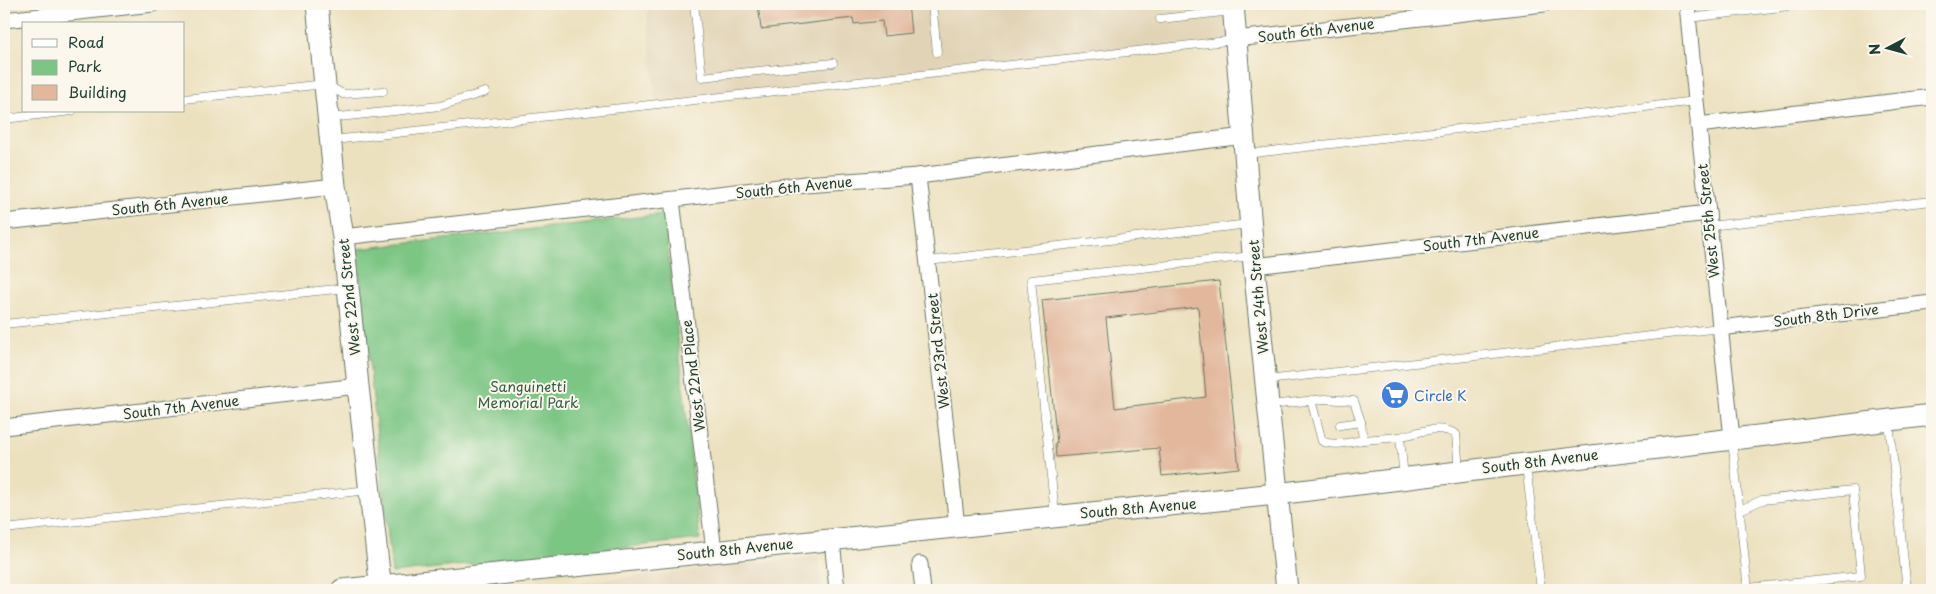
<svg xmlns="http://www.w3.org/2000/svg" width="1936" height="594" viewBox="0 0 1936 594" font-family="'Playpen Sans',sans-serif">
  <style>
    .built { fill: #e1d3b5 }
    .green { fill: #7cc684; stroke: #4e825c }
    .building { fill: #e2b79c; fill-rule: evenodd }
    .lines { fill: none; stroke-linecap: round; stroke-linejoin: round }
    .lane-casing { stroke: #677665; stroke-width: 9 }
    .street-casing { stroke: #677665; stroke-width: 17 }
    .secondary-casing { stroke: #677665; stroke-width: 23 }
    .lane { stroke: #fff; stroke-width: 8 }
    .street { stroke: #fff; stroke-width: 15 }
    .secondary { stroke: #fff; stroke-width: 21 }
    .labels { text-anchor: middle; dominant-baseline: central; stroke-width: 4; stroke-linejoin: round; paint-order: stroke }
    .street-label { font-size: 14px; fill: #1f3d34; stroke: #fbf7ec }
    .park-label { font-size: 14px; fill: #365f48; stroke: #fbf7ec }
    .shop-label { font-size: 14px; fill: #366cbe; stroke: #fbf7ec; text-anchor: start }
  </style>
  <rect width="100%" height="100%" fill="#fbf7ec"/>
  <filter id="ink" filterUnits="userSpaceOnUse"><feTurbulence type="fractalNoise" baseFrequency=".02" numOctaves="2"/><feDisplacementMap in="SourceGraphic" scale="10" xChannelSelector="R" yChannelSelector="G"/><feConvolveMatrix kernelMatrix="1 2 1 2 8 2 1 2 1" color-interpolation-filters="sRGB"/></filter>
  <filter id="wash" filterUnits="userSpaceOnUse"><feTurbulence type="fractalNoise" baseFrequency=".0096" numOctaves="4" result="noise"/><feDisplacementMap in="SourceGraphic" scale="20" xChannelSelector="R" yChannelSelector="G"/><feGaussianBlur stdDeviation="1.12" result="paint"/><feColorMatrix in="noise" values="0 0 0 0 0 0 0 0 0 0 0 0 0 0 0 0 0 1.4 0 .05"/><feComposite in="paint" operator="in"/></filter>
  <g filter="url(#wash)">
    <rect width="100%" height="100%" fill="#ece1bf"/>
    <g class="built">
      <polygon points="646,4 1233,4 1236,39 656,104"/>
      <polygon points="819,556 822,590 514,590"/>
    </g>
    <polygon class="green" points="664,214 700,539 392,573 357,249"/>
    <g id="blocks">
      <g class="building">
        <polygon points="758,4 908,4 911,33 884,36 882,21 854,24 853,18 761,29"/>
        <path d="M1219,281L1239,468L1162,476L1159,448L1056,457L1055,444L1057,443L1042,300ZM1198,307L1206,397L1115,408L1106,318Z"/>
      </g>
    </g>
  </g>
  <g filter="url(#ink)">
    <use href="#blocks" fill-opacity="0" stroke="#677665" stroke-width="1"/>
    <g class="lines">
      <defs>
        <g id="lane">
          <polyline points="694,4 702,77 833,63"/>
          <polyline points="932,4 937,52"/>
          <polyline points="1689,18 1806,4"/>
          <polyline points="1160,19 1232,11"/>
          <polyline points="184,99 325,84 343,94 383,91"/>
          <polyline points="330,118 440,106 485,92"/>
          <polyline points="4,119 72,111"/>
          <polyline points="333,140 1236,40"/>
          <polyline points="1246,154 1696,101"/>
          <polyline points="1709,226 1932,201"/>
          <polyline points="928,261 1249,224"/>
          <polyline points="4,324 346,288"/>
          <polyline points="1267,380 1720,328"/>
          <path d="M1311,400L1322,441C1334,447 1350,442 1363,440"/>
          <polyline points="1270,405 1325,399 1354,401 1361,422 1363,440 1400,437 1404,478"/>
          <polyline points="1889,422 1907,590"/>
          <polyline points="1340,425 1361,422"/>
          <path d="M1400,437C1419,432 1438,424 1456,434L1459,471"/>
          <polyline points="1732,440 1748,590"/>
          <polyline points="1526,465 1541,590"/>
          <polyline points="1740,510 1762,500 1853,490 1861,576 1748,588"/>
          <polyline points="1055,515 1031,280 1252,256"/>
          <polyline points="4,529 369,490"/>
        </g>
        <g id="street">
          <polyline points="1687,4 1696,101 1732,438"/>
          <polyline points="4,20 153,4"/>
          <polyline points="1236,39 1544,4"/>
          <polyline points="1698,125 1932,97"/>
          <polyline points="918,176 957,526"/>
          <polyline points="672,200 714,551"/>
          <polyline points="4,222 335,186"/>
          <polyline points="343,237 805,184 918,176 1244,136"/>
          <polyline points="1254,266 1708,213"/>
          <polyline points="1720,328 1932,303"/>
          <polyline points="4,427 358,386"/>
          <polyline points="832,540 837,590"/>
          <polyline points="920,564 923,590"/>
        </g>
        <g id="secondary">
          <polyline points="317,4 335,186 343,237 358,386 381,590"/>
          <polyline points="1233,4 1254,266 1287,590"/>
          <polyline points="342,590 1276,494 1932,415"/>
        </g>
      </defs>
      <use href="#lane" class="lane-casing"/>
      <use href="#street" class="street-casing"/>
      <use href="#secondary" class="secondary-casing"/>
      <use href="#lane" class="lane"/>
      <use href="#street" class="street"/>
      <use href="#secondary" class="secondary"/>
    </g>
  </g>
  <defs>
    <symbol id="supermarket-disc" viewBox="-11 -11 22 22"><circle r="9.5" fill="#3f7fe0" stroke="#fbf7ec"/><path d="M-6-5.5h2.5l.6 2H6L4.5 2H-2.5L-4.4-4H-6ZM-1.5 3.2a1.3 1.3 0 1 0 .1 0ZM3 3.2a1.3 1.3 0 1 0 .1 0Z" fill="#fff"/></symbol>
  </defs>
  <g fill-rule="evenodd">
    <use href="#supermarket-disc" x="1379" y="379" width="32" height="32"/>
  </g>
  <g class="labels">
    <g class="street-label">
      <text transform="translate(1316 30) rotate(-7)">South 6th Avenue</text>
      <text transform="translate(794 187) rotate(-6)">South 6th Avenue</text>
      <text transform="translate(170 204) rotate(-6)">South 6th Avenue</text>
      <text transform="translate(1708 221) rotate(-96)">West 25th Street</text>
      <text transform="translate(1481 239) rotate(-7)">South 7th Avenue</text>
      <text transform="translate(349 297) rotate(-96)">West 22nd Street</text>
      <text transform="translate(1258 297) rotate(-95)">West 24th Street</text>
      <text transform="translate(1826 315) rotate(-7)">South 8th Drive</text>
      <text transform="translate(938 351) rotate(-96)">West 23rd Street</text>
      <text transform="translate(693 376) rotate(-97)">West 22nd Place</text>
      <text transform="translate(181 407) rotate(-7)">South 7th Avenue</text>
      <text transform="translate(1540 461) rotate(-7)">South 8th Avenue</text>
      <text transform="translate(1138 508) rotate(-5)">South 8th Avenue</text>
      <text transform="translate(735 549) rotate(-6)">South 8th Avenue</text>
    </g>
    <g class="park-label">
      <text x="528" y="386">Sanguinetti<tspan x="528" dy="16">Memorial Park</tspan></text>
    </g>
    <g class="shop-label">
      <text x="1414" y="395">Circle K</text>
    </g>
  </g>
  <rect width="1936" height="594" fill="none" stroke="#fbf7ec" stroke-width="20"/>
  <rect x="22" y="22" width="162" height="90" fill="#fbf7ec" stroke="#a3ada2"/>
  <rect x="32" y="39" width="25" height="8" fill="#ffffff" stroke="#a3ada2"/>
  <text x="68" y="48" font-size="15" fill="#1f3d34">Road</text>
  <rect x="32" y="60" width="25" height="15" fill="#7cc684" stroke="#a3ada2"/>
  <text x="68" y="72" font-size="15" fill="#1f3d34">Park</text>
  <rect x="32" y="85" width="25" height="15" fill="#e2b79c" stroke="#a3ada2"/>
  <text x="68" y="98" font-size="15" fill="#1f3d34">Building</text>
  <g transform="translate(1888 48) rotate(264)" stroke="#fbf7ec" stroke-width="4" paint-order="stroke">
  <path d="M0-4L9 19L0 12L-9 19Z" fill="#1f3d34"/>
  <text y="-8" font-size="14" font-weight="bold" text-anchor="middle" fill="#1f3d34">N</text>
  </g>
</svg>
